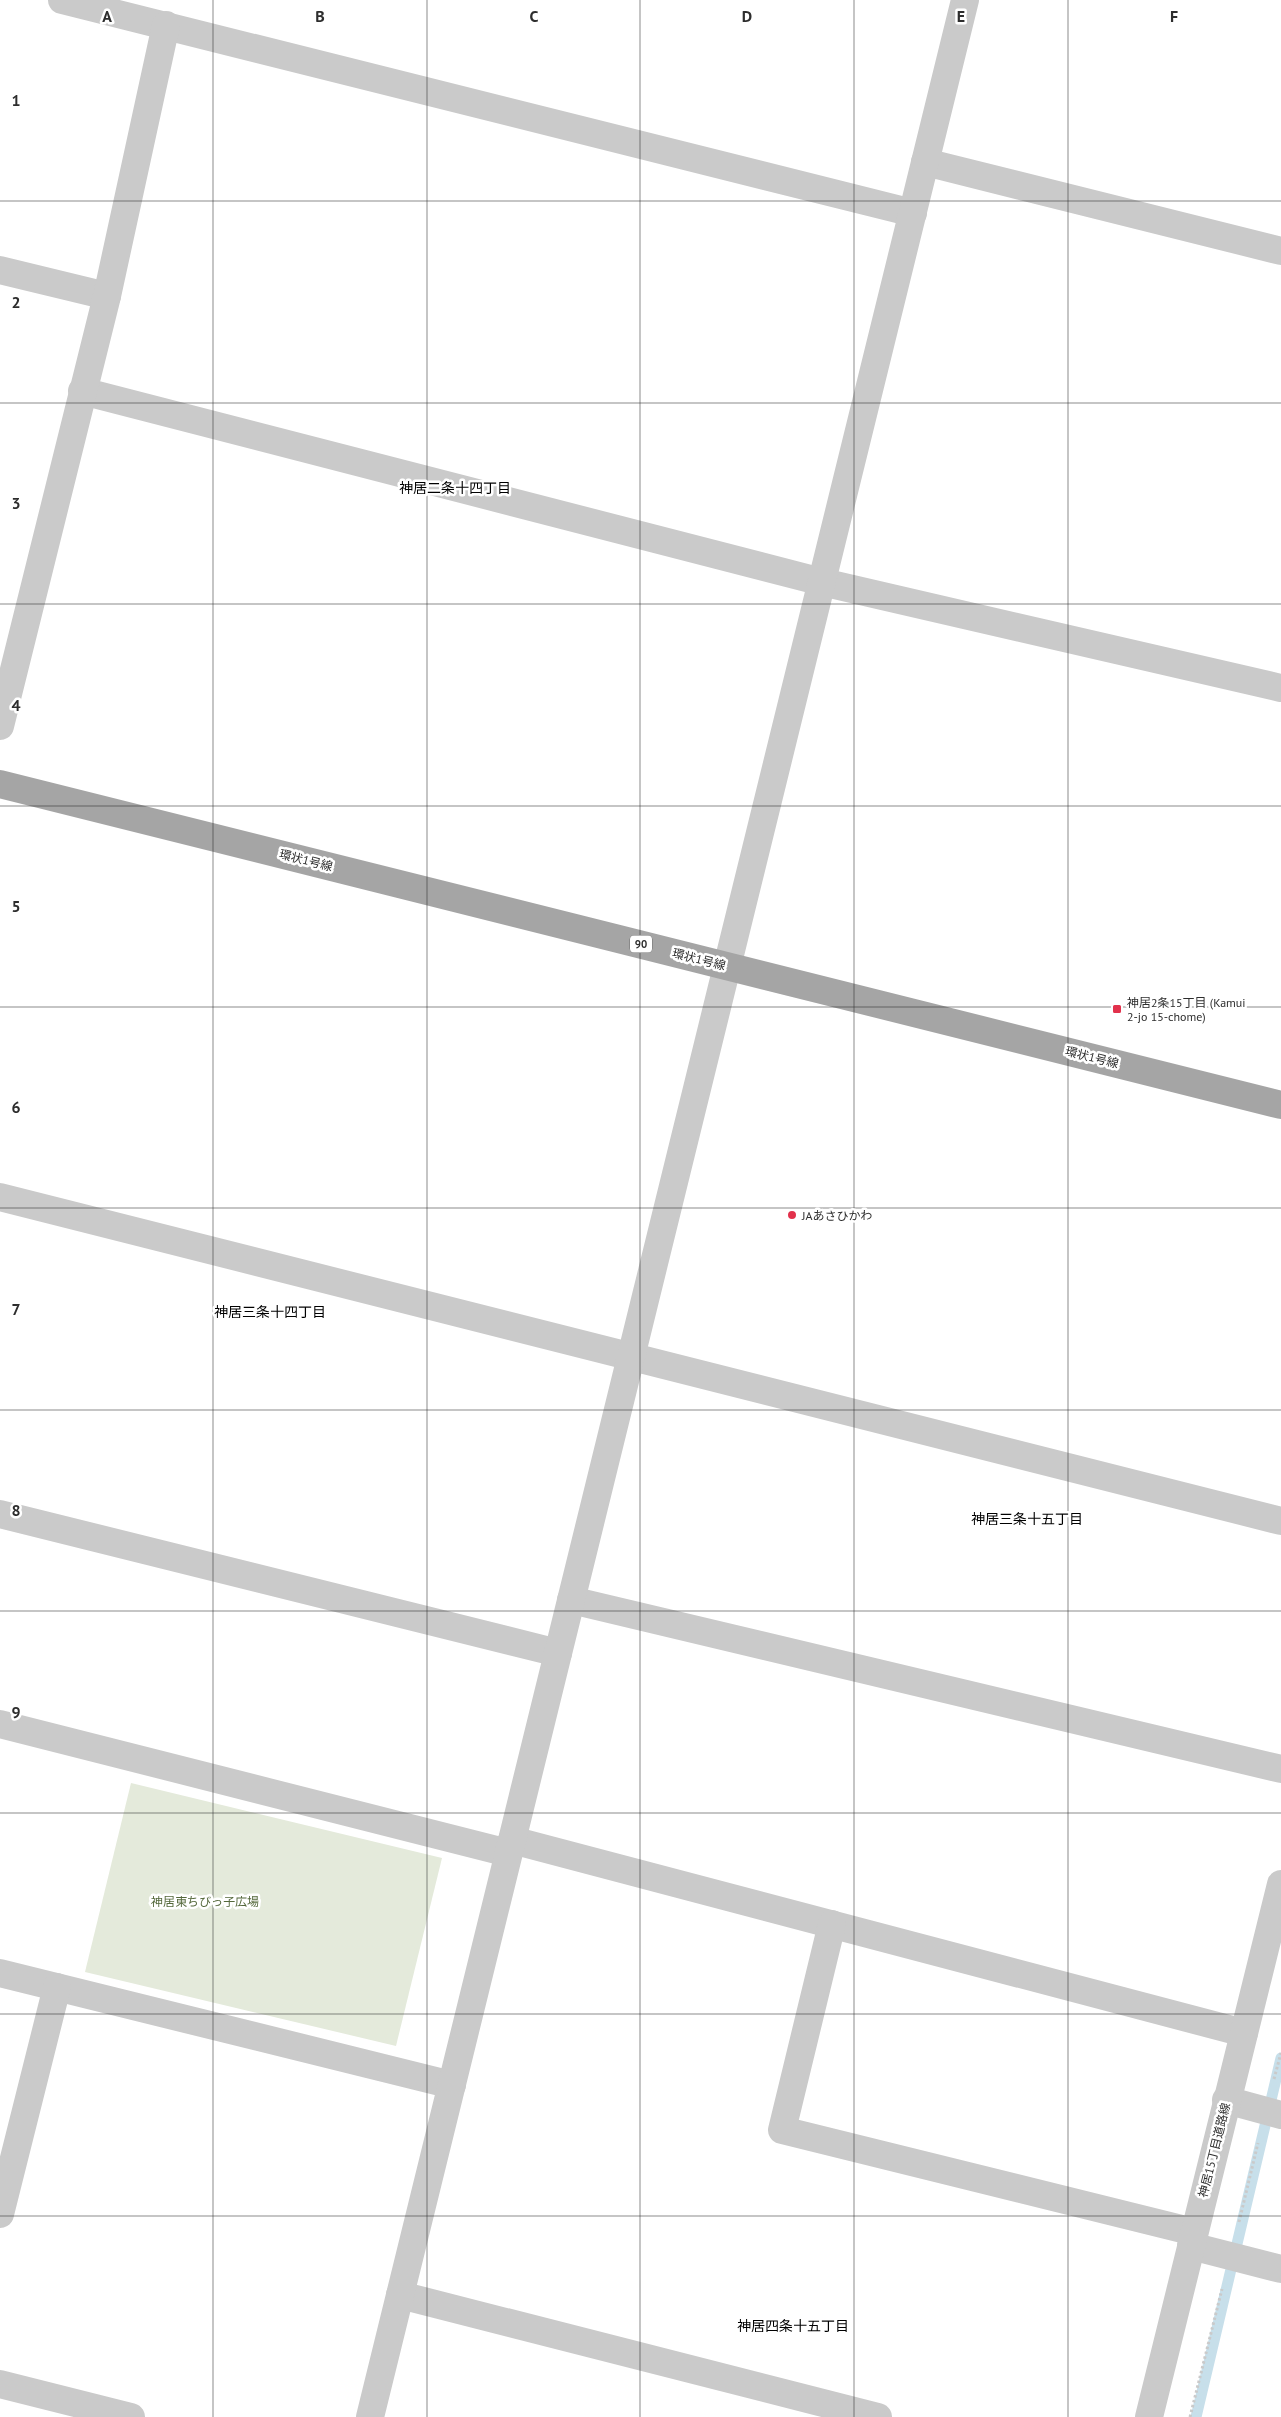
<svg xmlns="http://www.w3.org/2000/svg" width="1281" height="2417" viewBox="0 0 1281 2417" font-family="'PT Sans','Noto Sans JP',sans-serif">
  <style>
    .green { fill: #e4eadb }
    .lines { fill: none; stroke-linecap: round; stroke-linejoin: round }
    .stream { stroke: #c7dfea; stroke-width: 11 }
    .path { stroke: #cacaca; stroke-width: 3; stroke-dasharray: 2.5 2.5; stroke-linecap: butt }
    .minor { stroke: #cacaca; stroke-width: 28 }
    .major { stroke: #a5a5a5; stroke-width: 28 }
    .grid { fill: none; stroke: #2d2d2d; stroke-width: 1; stroke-opacity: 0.55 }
    .poi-dot { fill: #e2314c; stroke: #fff; stroke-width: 2 }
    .labels { text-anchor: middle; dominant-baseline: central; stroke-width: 5; stroke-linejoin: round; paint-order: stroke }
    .shield { fill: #fff; stroke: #6c6c6c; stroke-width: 1 }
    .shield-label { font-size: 11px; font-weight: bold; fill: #2d2d2d }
    .street-label { font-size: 12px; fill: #2d2d2d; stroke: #fff }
    .poi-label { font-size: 12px; fill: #2d2d2d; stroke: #fff; text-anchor: start }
    .park-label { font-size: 12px; fill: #54683b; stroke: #fff }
    .neighbourhood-label { font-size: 14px; fill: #000; stroke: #fff }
    .grid-label { font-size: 16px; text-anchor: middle; font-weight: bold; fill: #2d2d2d; stroke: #fff; stroke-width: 5; stroke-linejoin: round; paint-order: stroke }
  </style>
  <rect width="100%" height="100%" fill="#fff"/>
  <polygon class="green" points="131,1783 442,1858 396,2046 85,1972"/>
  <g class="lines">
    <polyline class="stream" points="1196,2417 1281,2058"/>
    <g class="path">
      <polyline points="1274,2079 1281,2053"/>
      <polyline points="1239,2222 1258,2143"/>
      <polyline points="1190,2417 1222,2289"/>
    </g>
    <g class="minor">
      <polyline points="62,0 913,213"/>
      <polyline points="925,162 1281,251"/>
      <polyline points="0,270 107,296"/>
      <polyline points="82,391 822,582 1281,688"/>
      <polyline points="0,726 107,296 166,25"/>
      <polyline points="0,1197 1281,1521"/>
      <polyline points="0,1514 558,1653"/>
      <polyline points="571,1600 1281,1769"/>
      <polyline points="0,1724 508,1853"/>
      <polyline points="512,1840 1244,2033"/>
      <polyline points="832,1924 782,2130 1194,2232"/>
      <polyline points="0,1973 452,2085"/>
      <polyline points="1226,2100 1281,2115"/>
      <polyline points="0,2214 57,1987"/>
      <polyline points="1191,2246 1281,2269"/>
      <polyline points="400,2295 878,2417"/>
      <polyline points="0,2384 131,2417"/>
      <polyline points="370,2417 965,0"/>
      <polyline points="1149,2417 1281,1884"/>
    </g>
    <polyline class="major" points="0,784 1281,1105"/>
  </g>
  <path class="grid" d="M213,0V2417M427,0V2417M640,0V2417M854,0V2417M1068,0V2417M0,201H1281M0,403H1281M0,604H1281M0,806H1281M0,1007H1281M0,1208H1281M0,1410H1281M0,1611H1281M0,1813H1281M0,2014H1281M0,2216H1281"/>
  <g class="poi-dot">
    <rect x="1112" y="1004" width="10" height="10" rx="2.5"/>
    <circle cx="792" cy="1215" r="5"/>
  </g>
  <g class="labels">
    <rect class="shield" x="630" y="935.5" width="22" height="17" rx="4"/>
    <g class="shield-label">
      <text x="641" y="944">90</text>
    </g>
    <g class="street-label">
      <text transform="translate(306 860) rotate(14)">環状1号線</text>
      <text transform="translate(699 959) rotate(14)">環状1号線</text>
      <text transform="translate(1092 1057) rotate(14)">環状1号線</text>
      <text transform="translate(1214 2150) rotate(-76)">神居15丁目道路線</text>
    </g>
    <g class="poi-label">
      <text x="1127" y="1002">神居2条15丁目 (Kamui<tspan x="1127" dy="14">2-jo 15-chome)</tspan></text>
      <text x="802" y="1215">JAあさひかわ</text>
    </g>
    <g class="park-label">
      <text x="205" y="1901">神居東ちびっ子広場</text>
    </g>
    <g class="neighbourhood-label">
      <text x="455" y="488">神居二条十四丁目</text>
      <text x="270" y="1312">神居三条十四丁目</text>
      <text x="1027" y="1519">神居三条十五丁目</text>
      <text x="793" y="2326">神居四条十五丁目</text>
    </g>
  </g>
  <g class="grid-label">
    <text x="107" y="22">A</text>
    <text x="320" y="22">B</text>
    <text x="534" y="22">C</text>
    <text x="747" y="22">D</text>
    <text x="961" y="22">E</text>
    <text x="1174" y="22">F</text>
    <text x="16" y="106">1</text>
    <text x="16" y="308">2</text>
    <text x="16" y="509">3</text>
    <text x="16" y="711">4</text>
    <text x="16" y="912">5</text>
    <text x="16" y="1113">6</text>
    <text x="16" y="1315">7</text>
    <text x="16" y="1516">8</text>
    <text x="16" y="1718">9</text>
  </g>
</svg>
